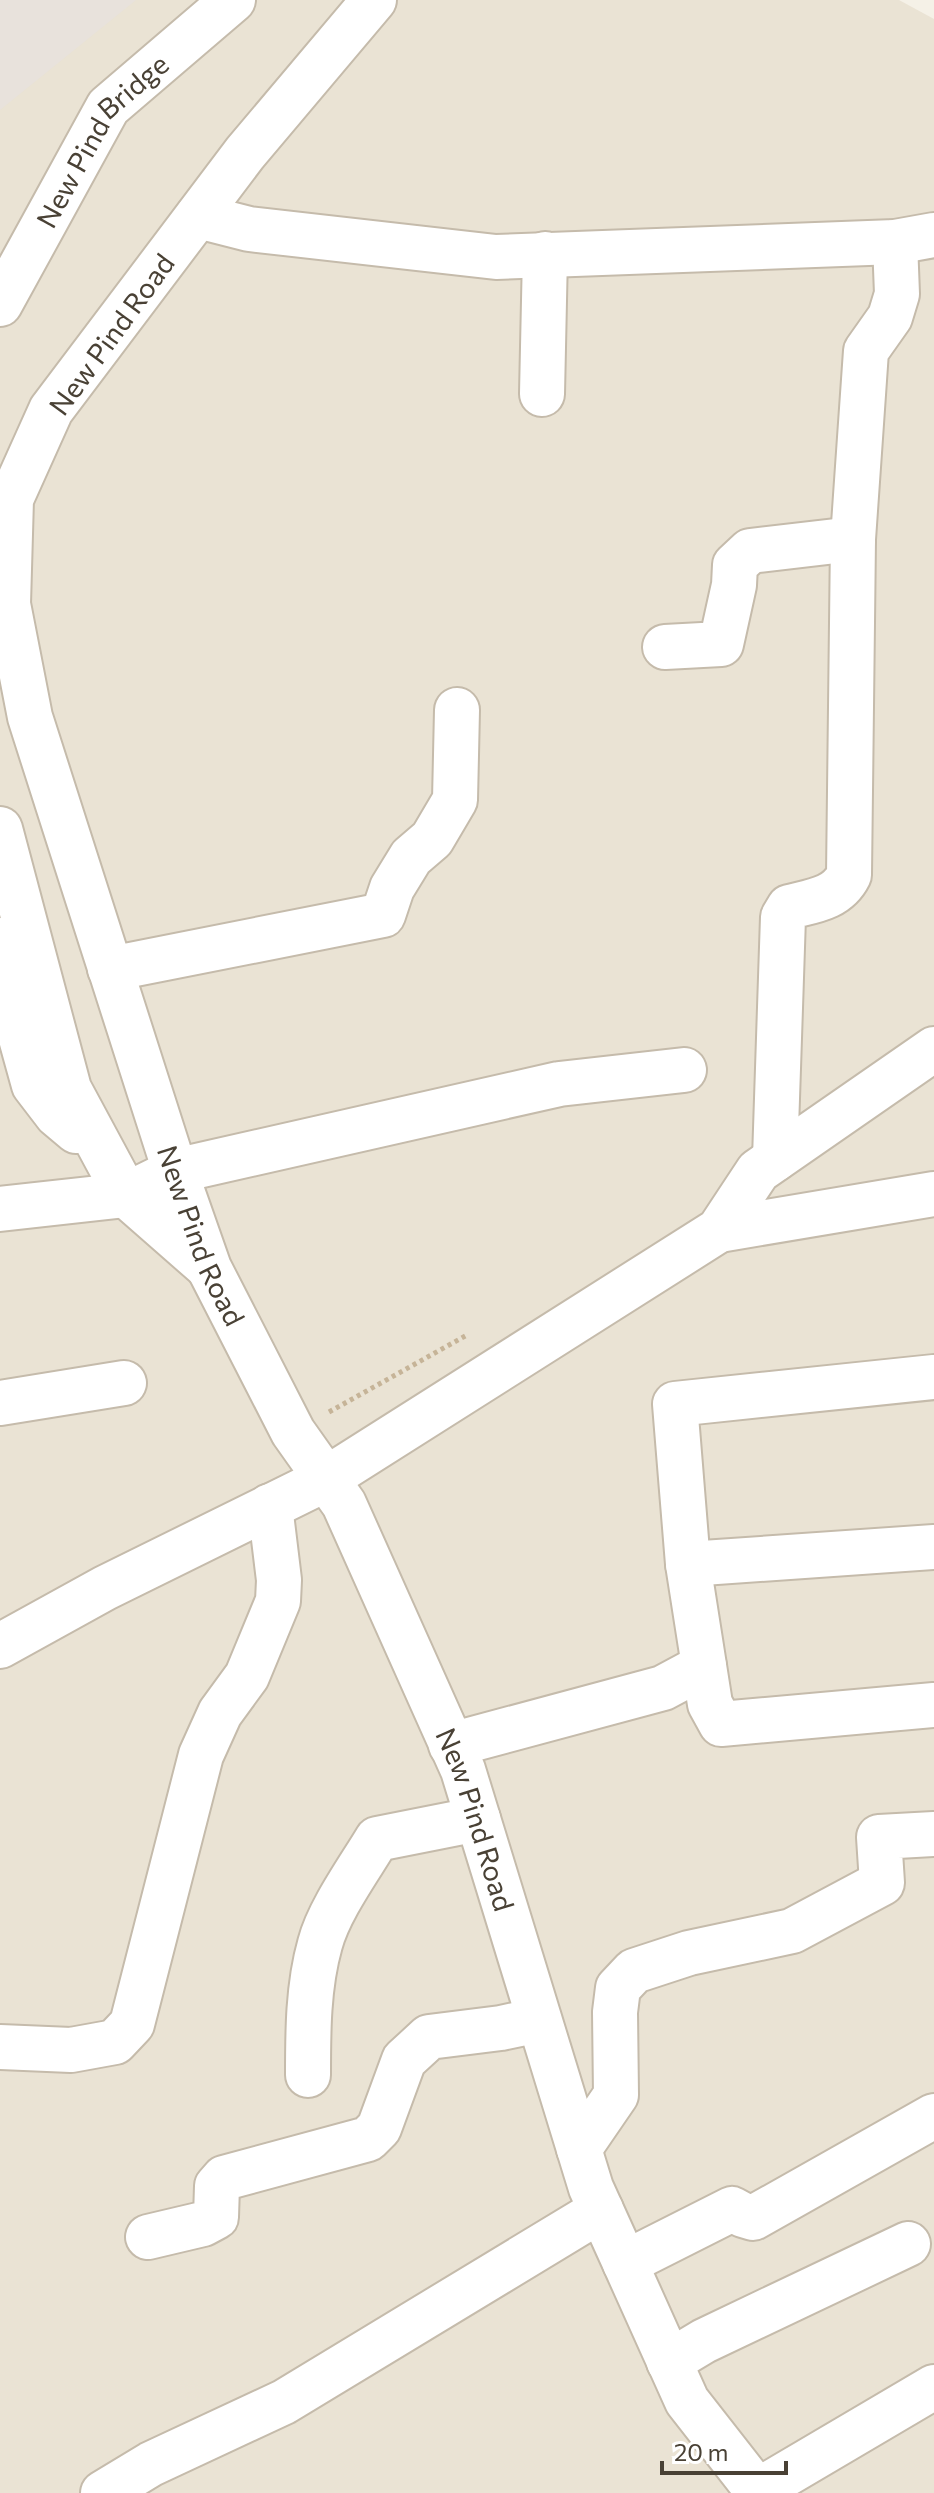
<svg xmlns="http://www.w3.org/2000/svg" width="934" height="2493" viewBox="0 0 934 2493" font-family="Commissioner,sans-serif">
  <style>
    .residential { fill: #eae3d4 }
    .industrial { fill: #e8e2dc }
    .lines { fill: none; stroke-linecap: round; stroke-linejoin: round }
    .minor-casing { stroke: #c5bbab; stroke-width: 48 }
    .path { stroke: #c6b498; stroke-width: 5; stroke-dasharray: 4 4; stroke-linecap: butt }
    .minor { stroke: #fff; stroke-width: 44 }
    .labels { text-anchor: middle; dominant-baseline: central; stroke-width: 6; stroke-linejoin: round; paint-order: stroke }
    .street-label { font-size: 28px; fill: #494135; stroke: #fff }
  </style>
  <rect width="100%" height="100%" fill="#f5f1e7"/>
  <polygon class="residential" points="0,0 899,0 934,19 934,2493 0,2493"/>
  <polygon class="industrial" points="0,0 136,0 0,110"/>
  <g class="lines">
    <defs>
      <g id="minor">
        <path id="s1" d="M374,0L245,153L51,410L11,499L8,604L30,717L175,1171L209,1268L293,1432L344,1504L463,1770L591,2188L625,2263L687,2401L759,2493"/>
        <polyline points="198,216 249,229 496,257 895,242 934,235"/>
        <path id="s2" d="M0,304L108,107L233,0"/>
        <polyline points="542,394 545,254"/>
        <polyline points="665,647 721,644 734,585 735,565 750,551 853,539"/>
        <polyline points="0,829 69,1089 126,1195 207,1266"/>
        <polyline points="0,940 19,1031 34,1085 57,1115 76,1131"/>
        <polyline points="110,969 383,915 392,888 411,857 432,839 455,800 457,710"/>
        <path d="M775,1159L783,917L789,907C813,901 837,899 849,875L853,539L866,351L890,317L897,294L895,242"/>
        <polyline points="0,1209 126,1195 175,1171 559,1084 684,1070"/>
        <polyline points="719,1230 934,1194"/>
        <polyline points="934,1377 675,1404 688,1564 710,1704 721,1724 934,1705"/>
        <polyline points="0,1403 124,1383"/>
        <polyline points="688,1564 934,1547"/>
        <polyline points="0,1646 105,1588 326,1479 719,1230 758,1171 934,1049"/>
        <polyline points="451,1745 663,1688 704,1666"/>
        <polyline points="0,2047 71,2050 115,2042 132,2024 201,1755 220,1713 247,1676 278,1601 279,1580 270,1506"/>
        <path d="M308,2075C308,2032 308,1986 320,1944C329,1910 359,1869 377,1839L478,1819"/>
        <polyline points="579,2149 616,2095 615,2012 618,1988 634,1971 689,1953 792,1931 882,1883 879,1837 934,1834"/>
        <polyline points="148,2237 203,2224 216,2217 217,2186 224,2178 368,2139 379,2128 404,2060 429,2037 501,2028 539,2020"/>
        <polyline points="625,2263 732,2209 743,2215 753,2218 934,2116"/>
        <polyline points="669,2362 704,2341 908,2244"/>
        <polyline points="103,2493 151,2464 284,2402 601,2210"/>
        <polyline points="754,2493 934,2387"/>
      </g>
    </defs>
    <use href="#minor" class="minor-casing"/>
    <polyline class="path" points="329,1412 467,1335"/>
    <use href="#minor" class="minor"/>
  </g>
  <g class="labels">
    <g class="street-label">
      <text stroke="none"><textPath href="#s2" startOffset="194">New Pind Bridge</textPath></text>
      <text transform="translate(111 334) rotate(-54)">New Pind Road</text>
      <text stroke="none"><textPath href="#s1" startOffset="1386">New Pind Road</textPath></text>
      <text stroke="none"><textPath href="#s1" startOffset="2034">New Pind Road</textPath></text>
    </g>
  </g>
  <path d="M662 2461v12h124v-12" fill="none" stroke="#494135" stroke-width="4"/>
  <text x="674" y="2461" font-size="24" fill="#494135" stroke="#ffffff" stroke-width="6" paint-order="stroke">20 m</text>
</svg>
